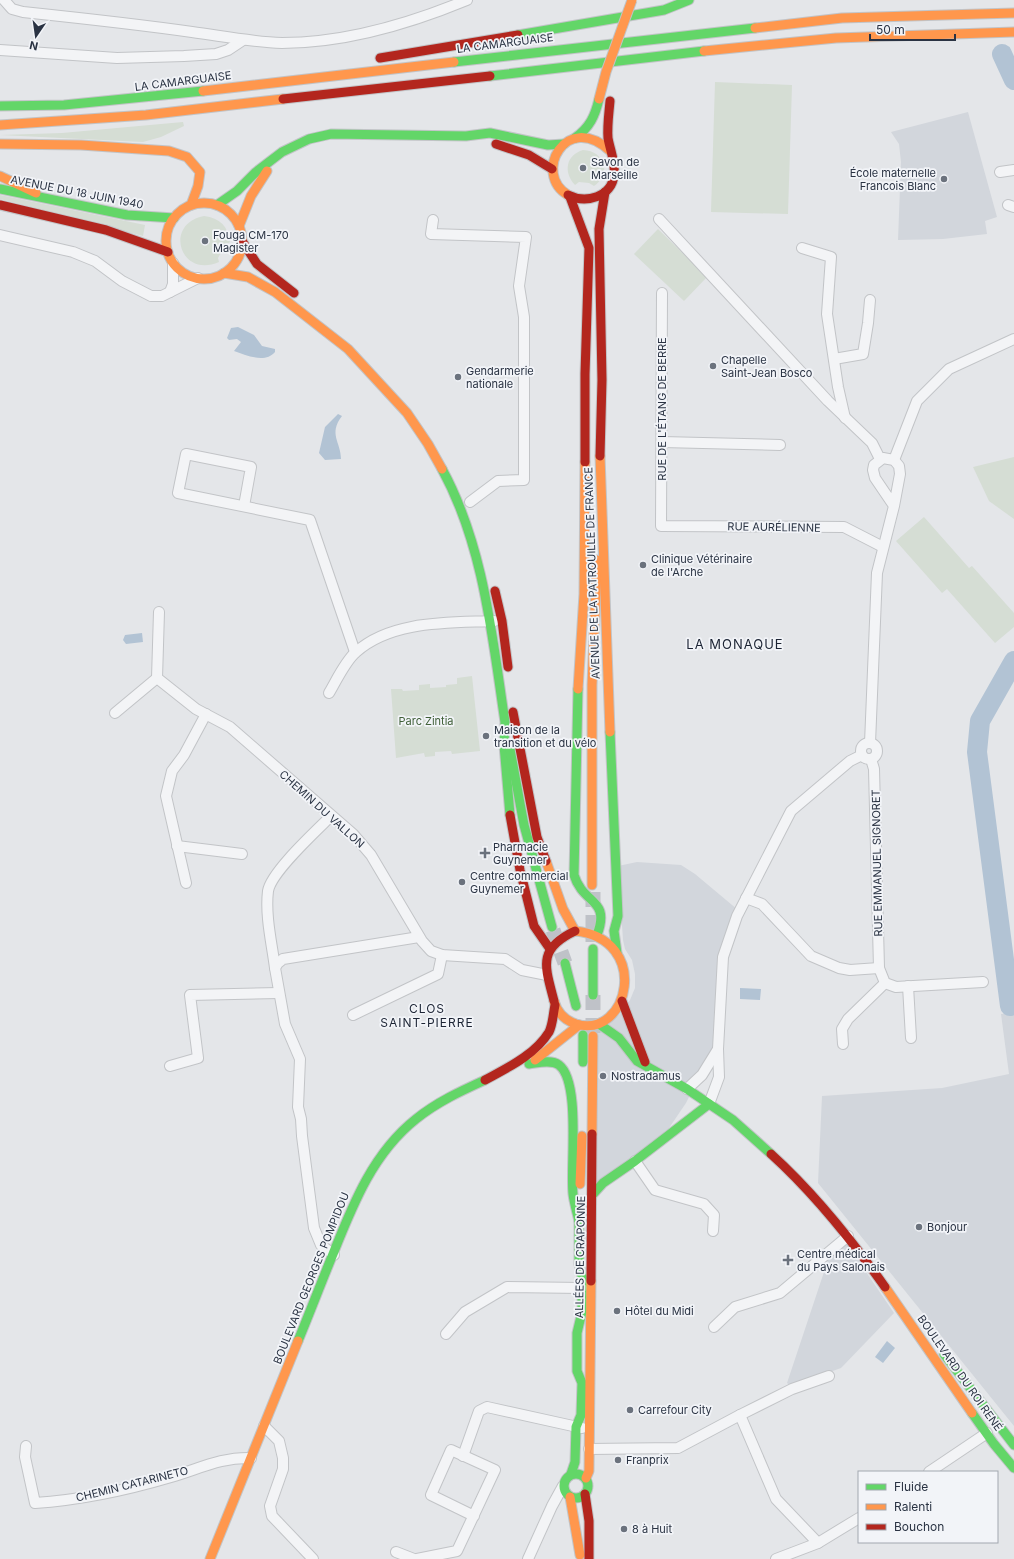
<svg xmlns="http://www.w3.org/2000/svg" width="1014" height="1559" viewBox="0 0 1014 1559" font-family="Inter,sans-serif">
  <style>
    .built { fill: #d2d6dc }
    .green { fill: #d5ddd4 }
    .water { fill: #b2c3d4 }
    .lines { fill: none; stroke-linecap: round; stroke-linejoin: round }
    .river { stroke: #b2c3d4; stroke-width: 20 }
    .secondary-tunnel { stroke: #bfc2c8; stroke-width: 15; stroke-dasharray: 15 8; stroke-linecap: butt }
    .street-casing { stroke: #c2c4c7; stroke-width: 12 }
    .fast-casing { stroke: #c2c4c7; stroke-width: 11 }
    .slow-casing { stroke: #c2c4c7; stroke-width: 11 }
    .jam-casing { stroke: #c2c4c7; stroke-width: 11 }
    .street { stroke: #f3f4f6; stroke-width: 10 }
    .fast { stroke: #63d668; stroke-width: 9 }
    .slow { stroke: #ff974d; stroke-width: 9 }
    .jam { stroke: #b3261e; stroke-width: 9 }
    .slow-bridge-casing { stroke: #c0c3c6; stroke-width: 11; stroke-linecap: butt }
    .slow-bridge { stroke: #ff974d; stroke-width: 9 }
    .poi-dot { fill: #6b727d; stroke: #f2f4f8; stroke-width: 1.5 }
    .labels { text-anchor: middle; dominant-baseline: central; stroke-width: 3.5; stroke-linejoin: round; paint-order: stroke }
    .street-label { font-size: 11px; fill: #2a3343; stroke: #f2f4f8 }
    .poi-label { font-size: 11px; fill: #2a3343; stroke: #f2f4f8; text-anchor: start }
    .park-label { font-size: 11px; fill: #3f5f37; stroke: #f2f4f8 }
    .neighbourhood-label { font-size: 12px; letter-spacing: 1px; fill: #1c2434; stroke: #f2f4f8 }
    .quarter-label { font-size: 13px; letter-spacing: 1px; fill: #1c2434; stroke: #f2f4f8 }
  </style>
  <rect width="100%" height="100%" fill="#e4e6e9"/>
  <g class="built">
    <polygon points="968,112 997,217 985,221 987,234 943,239 898,240 901,162 899,144 891,132"/>
    <polygon points="637,862 681,865 695,874 738,910 734,916 714,1046 686,1103 669,1128 594,1187 596,1027 620,1014 630,1000 635,988 635,974 632,960 625,949 623,940 618,866"/>
    <polygon points="1014,1013 1014,1426 818,1183 822,1096 942,1088 1009,1074 1001,1014"/>
    <polygon points="845,1241 894,1313 841,1368 791,1386 787,1383 831,1251"/>
  </g>
  <g class="green">
    <polygon points="715,82 792,85 788,214 711,212"/>
    <polygon points="183,122 184,126 161,137 143,142 0,135 62,133"/>
    <path d="M583,150C605,151 612,174 594,186L589,183L579,182L575,185C563,172 566,155 583,150Z"/>
    <polygon points="0,195 145,225 143,236 0,199"/>
    <path d="M204,216C220,218 228,226 230,242L225,245L218,258L219,262C180,279 163,224 204,216Z"/>
    <polygon points="658,229 707,277 684,301 634,254"/>
    <polygon points="1014,457 1014,519 989,501 973,467"/>
    <polygon points="924,517 969,568 972,566 1014,613 1014,627 995,643 947,589 942,593 896,541"/>
    <polygon points="472,676 480,751 452,754 451,751 435,752 435,756 425,757 424,753 396,758 391,689 402,689 403,691 419,690 419,685 430,684 430,688 446,687 446,685 457,684 457,678"/>
  </g>
  <g class="water">
    <path d="M238,327L254,335L262,346L275,349V352C265,364 246,355 234,351L241,342L237,339L229,340L227,338L231,328Z"/>
    <path d="M338,414L342,416C328,434 341,442 341,459L325,460L319,453L325,427Z"/>
    <polygon points="142,633 143,642 126,644 123,640 125,635"/>
    <polygon points="740,988 761,989 760,1000 740,999"/>
    <polygon points="887,1341 895,1348 883,1363 875,1357"/>
  </g>
  <g class="lines">
    <g class="river">
      <polyline points="1002,54 1014,80"/>
      <polyline points="1010,1006 977,752 980,721 1014,661"/>
    </g>
    <g class="secondary-tunnel">
      <polyline points="593,892 593,942"/>
      <polyline points="553,930 565,963"/>
      <polyline points="593,995 593,1035"/>
    </g>
    <defs>
      <g id="street">
        <path d="M4,0L12,9L23,12C80,18 136,24 192,32C222,36 252,42 282,43C346,43 409,24 467,0"/>
        <polyline points="0,50 117,58 184,56 216,54 228,50 243,40"/>
        <polyline points="1000,172 1014,170"/>
        <polyline points="1008,205 1014,207"/>
        <polyline points="659,219 828,401 872,443 880,459"/>
        <polyline points="433,220 431,234 526,237 519,286 524,317 524,480 498,481 470,502"/>
        <polyline points="0,235 73,252 95,261 122,281 151,296 162,296 198,278"/>
        <polyline points="802,248 831,257 827,314 838,387 845,418"/>
        <polyline points="170,292 173,284 173,263"/>
        <polyline points="662,293 661,526 844,527 883,547"/>
        <polyline points="834,359 863,354 868,323 870,300"/>
        <polyline points="662,442 780,445"/>
        <polyline points="894,460 917,401 949,369 1014,339"/>
        <polyline points="244,506 251,467 186,454 178,493 310,520 355,652"/>
        <polyline points="159,612 157,678 196,709 230,727 353,834 371,855 422,941 431,951 442,955 505,959 522,970 547,975"/>
        <path d="M329,693C336,681 346,660 356,652C392,620 449,623 494,621"/>
        <polyline points="115,713 157,678"/>
        <polyline points="870,743 877,573 894,506 900,474 899,466 894,460 883,458 874,465 873,470 875,478 894,506"/>
        <circle cx="869" cy="751" r="8"/>
        <polyline points="871,759 874,769 879,968 885,983 896,987 983,982"/>
        <polyline points="177,846 242,854"/>
        <polyline points="186,883 166,796 172,771 184,755 206,714"/>
        <polyline points="746,898 762,904 811,956 839,968 850,970 879,968"/>
        <path d="M275,968C272,944 265,916 268,891C271,872 316,831 331,816"/>
        <polyline points="908,986 911,1038"/>
        <polyline points="353,1015 438,974 442,955"/>
        <polyline points="843,1044 842,1029 848,1019 885,983"/>
        <polyline points="170,1066 198,1058 190,995 279,993"/>
        <polyline points="687,1089 702,1075 718,1049"/>
        <polyline points="709,1104 719,1077 718,1049 723,957 737,916 791,811 850,761 862,755"/>
        <polyline points="635,1161 655,1190 704,1204 714,1215 713,1231"/>
        <polyline points="334,1255 321,1245 314,1228 302,1136 301,1119 298,1107 300,1059 285,1024 275,968 278,963 283,959 419,937"/>
        <polyline points="714,1327 735,1307 780,1293 848,1236"/>
        <polyline points="446,1334 465,1312 507,1287 582,1288"/>
        <polyline points="740,1415 792,1389 829,1376"/>
        <polyline points="264,1426 279,1441 283,1458 283,1469 270,1506 272,1516 313,1559"/>
        <path d="M26,1446L25,1457L35,1503C81,1500 127,1490 171,1477C199,1469 221,1457 251,1458"/>
        <polyline points="589,1449 678,1448 740,1415 776,1499 818,1543"/>
        <polyline points="463,1456 479,1411 487,1407 582,1428"/>
        <polyline points="929,1472 987,1433"/>
        <polyline points="396,1552 414,1559"/>
        <polyline points="417,1559 457,1551 495,1470 451,1450 431,1495 474,1516"/>
        <polyline points="528,1559 552,1506 563,1486"/>
        <polyline points="776,1559 818,1543 859,1518"/>
      </g>
      <g id="fast">
        <polyline points="518,35 664,10 689,0"/>
        <polyline points="454,62 755,28"/>
        <polyline points="490,76 704,51"/>
        <polyline points="0,106 64,105 203,91"/>
        <path d="M575,138C590,127 595,116 599,99"/>
        <polyline points="0,189 127,215 174,218"/>
        <polyline points="217,205 237,191 256,172 282,152 309,139 331,134 466,136 490,133 548,145 564,144"/>
        <path d="M442,469C484,546 492,636 505,722L504,745L510,815"/>
        <path d="M578,689L574,875C583,905 611,898 597,935"/>
        <polyline points="610,732 618,916 614,931 617,953"/>
        <polyline points="510,749 524,825 552,927"/>
        <polyline points="593,949 593,995"/>
        <polyline points="565,963 576,1006"/>
        <polyline points="599,1024 619,1038 637,1061 687,1089 733,1120 771,1154"/>
        <polyline points="583,1035 583,1062"/>
        <path d="M529,1064C538,1063 551,1059 559,1065C581,1082 570,1166 573,1194C574,1203 577,1212 579,1221"/>
        <polyline points="593,1194 603,1183 635,1161 709,1104"/>
        <path d="M298,1341C310,1312 321,1283 333,1254C353,1204 373,1153 416,1119C437,1102 461,1091 485,1080"/>
        <polyline points="944,1354 1014,1445"/>
        <polyline points="972,1413 994,1444 1014,1468"/>
        <circle cx="576" cy="1486" r="12"/>
        <polyline points="571,1474 575,1462 576,1427 581,1415 582,1383 577,1371 577,1333 582,1312 582,1277 579,1264 579,1208"/>
      </g>
      <g id="slow">
        <polyline points="755,28 842,18 1014,13"/>
        <polyline points="704,51 836,38 1014,32"/>
        <polyline points="203,91 454,62"/>
        <polyline points="0,125 146,115 283,99"/>
        <polyline points="0,144 81,145 169,151 187,157 200,172 198,186 191,205"/>
        <polyline points="0,176 36,193"/>
        <path d="M568,195C532,174 566,110 610,151"/>
        <circle cx="204" cy="241" r="38"/>
        <polyline points="239,226 251,196 267,171"/>
        <polyline points="224,273 248,277 275,292 348,349 407,413 428,444 442,469"/>
        <polyline points="600,456 610,732"/>
        <polyline points="578,689 584,594 585,462"/>
        <polyline points="546,861 563,909 575,931"/>
        <polyline points="592,885 592,685 597,560"/>
        <path d="M554,1001C557,1012 564,1020 576,1024C629,1040 652,939 575,931"/>
        <polyline points="535,1060 579,1025"/>
        <polyline points="592,1134 593,1036"/>
        <polyline points="580,1184 582,1136"/>
        <polyline points="885,1287 972,1413"/>
        <polyline points="586,1478 589,1471 591,1281"/>
        <polyline points="570,1497 580,1555"/>
        <polyline points="210,1559 298,1341"/>
      </g>
      <g id="jam">
        <polyline points="380,58 518,35"/>
        <polyline points="283,99 490,76"/>
        <polyline points="496,144 529,155 552,169"/>
        <path d="M568,195C586,204 612,197 614,175C616,163 610,150 608,138C607,126 609,113 610,101"/>
        <polyline points="570,197 589,248 585,374 585,462"/>
        <polyline points="0,205 106,230 168,252"/>
        <polyline points="242,241 257,264 294,293"/>
        <polyline points="600,456 602,380 599,229 605,192"/>
        <polyline points="495,591 502,621 508,667"/>
        <polyline points="513,712 537,837 546,861"/>
        <polyline points="510,815 520,870 534,926 550,949"/>
        <path d="M554,1001C545,966 537,949 575,931"/>
        <polyline points="622,1001 645,1062"/>
        <path d="M485,1080C507,1068 535,1055 549,1032C553,1024 553,1014 555,1005"/>
        <path d="M771,1154C814,1193 851,1239 885,1287"/>
        <polyline points="591,1281 592,1134"/>
        <polyline points="585,1494 589,1521 589,1559"/>
      </g>
    </defs>
    <use href="#street" class="street-casing"/>
    <use href="#fast" class="fast-casing"/>
    <use href="#slow" class="slow-casing"/>
    <use href="#jam" class="jam-casing"/>
    <use href="#street" class="street"/>
    <use href="#fast" class="fast"/>
    <use href="#slow" class="slow"/>
    <use href="#jam" class="jam"/>
    <defs>
      <polyline id="slow-bridge" points="599,99 606,72 632,0"/>
    </defs>
    <use href="#slow-bridge" class="slow-bridge-casing"/>
    <use href="#slow-bridge" class="slow-bridge"/>
  </g>
  <g class="poi-dot">
    <circle cx="583" cy="168" r="4"/>
    <circle cx="944" cy="179" r="4"/>
    <circle cx="205" cy="241" r="4"/>
    <circle cx="713" cy="366" r="4"/>
    <circle cx="458" cy="377" r="4"/>
    <circle cx="643" cy="565" r="4"/>
    <circle cx="486" cy="736" r="4"/>
    <path d="M483 847h4v4h4v4h-4v4h-4v-4h-4v-4h4z"/>
    <circle cx="462" cy="882" r="4"/>
    <circle cx="603" cy="1076" r="4"/>
    <circle cx="919" cy="1227" r="4"/>
    <path d="M786 1254h4v4h4v4h-4v4h-4v-4h-4v-4h4z"/>
    <circle cx="617" cy="1311" r="4"/>
    <circle cx="630" cy="1410" r="4"/>
    <circle cx="618" cy="1460" r="4"/>
    <circle cx="624" cy="1529" r="4"/>
  </g>
  <g class="labels">
    <g class="street-label">
      <text transform="translate(505 43) rotate(-7)">LA CAMARGUAISE</text>
      <text transform="translate(183 81) rotate(-7)">LA CAMARGUAISE</text>
      <text transform="translate(77 192) rotate(11)">AVENUE DU 18 JUIN 1940</text>
      <text transform="translate(662 409) rotate(-90)">RUE DE L'ÉTANG DE BERRE</text>
      <text transform="translate(774 527) rotate(1)">RUE AURÉLIENNE</text>
      <text transform="translate(592 573) rotate(-92)">AVENUE DE LA PATROUILLE DE FRANCE</text>
      <text transform="translate(322 809) rotate(42)">CHEMIN DU VALLON</text>
      <text transform="translate(877 863) rotate(-91)">RUE EMMANUEL SIGNORET</text>
      <text transform="translate(580 1257) rotate(-89)">ALLÉES DE CRAPONNE</text>
      <text transform="translate(311 1278) rotate(-68)">BOULEVARD GEORGES POMPIDOU</text>
      <text transform="translate(960 1373) rotate(55)">BOULEVARD DU ROI RENÉ</text>
      <text transform="translate(132 1484) rotate(-14)">CHEMIN CATARINETO</text>
    </g>
    <g class="poi-label">
      <text x="591" y="162">Savon de<tspan x="591" dy="13">Marseille</tspan></text>
      <text x="936" y="173" text-anchor="end">École maternelle<tspan x="936" dy="13">Francois Blanc</tspan></text>
      <text x="213" y="235">Fouga CM-170<tspan x="213" dy="13">Magister</tspan></text>
      <text x="721" y="360">Chapelle<tspan x="721" dy="13">Saint-Jean Bosco</tspan></text>
      <text x="466" y="371">Gendarmerie<tspan x="466" dy="13">nationale</tspan></text>
      <text x="651" y="559">Clinique Vétérinaire<tspan x="651" dy="13">de l'Arche</tspan></text>
      <text x="494" y="730">Maison de la<tspan x="494" dy="13">transition et du vélo</tspan></text>
      <text x="493" y="847">Pharmacie<tspan x="493" dy="13">Guynemer</tspan></text>
      <text x="470" y="876">Centre commercial<tspan x="470" dy="13">Guynemer</tspan></text>
      <text x="611" y="1076">Nostradamus</text>
      <text x="927" y="1227">Bonjour</text>
      <text x="797" y="1254">Centre médical<tspan x="797" dy="13">du Pays Salonais</tspan></text>
      <text x="625" y="1311">Hôtel du Midi</text>
      <text x="638" y="1410">Carrefour City</text>
      <text x="626" y="1460">Franprix</text>
      <text x="632" y="1529">8 à Huit</text>
    </g>
    <g class="park-label">
      <text x="426" y="721">Parc Zintia</text>
    </g>
    <g class="neighbourhood-label">
      <text x="427" y="1008">CLOS<tspan x="427" dy="14">SAINT-PIERRE</tspan></text>
    </g>
    <g class="quarter-label">
      <text x="735" y="644">LA MONAQUE</text>
    </g>
  </g>
  <rect x="858" y="1471" width="140" height="72" fill="#f2f4f8" stroke="#a2a7b0"/>
  <rect x="866" y="1484" width="20" height="6" fill="#63d668" stroke="#a2a7b0"/>
  <text x="894" y="1491" font-size="12" fill="#2a3343">Fluide</text>
  <rect x="866" y="1504" width="20" height="6" fill="#ff974d" stroke="#a2a7b0"/>
  <text x="894" y="1511" font-size="12" fill="#2a3343">Ralenti</text>
  <rect x="866" y="1524" width="20" height="6" fill="#b3261e" stroke="#a2a7b0"/>
  <text x="894" y="1531" font-size="12" fill="#2a3343">Bouchon</text>
  <g transform="translate(36 36) rotate(193)" stroke="#f2f4f8" stroke-width="3" paint-order="stroke">
  <path d="M0-3L7 15L0 10L-7 15Z" fill="#2a3343"/>
  <text y="-6" font-size="11" font-weight="bold" text-anchor="middle" fill="#2a3343">N</text>
  </g>
  <path d="M870 34v6h85v-6" fill="none" stroke="#2a3343" stroke-width="2"/>
  <text x="876" y="34" font-size="12" fill="#2a3343" stroke="#f2f4f8" stroke-width="3" paint-order="stroke">50 m</text>
</svg>
